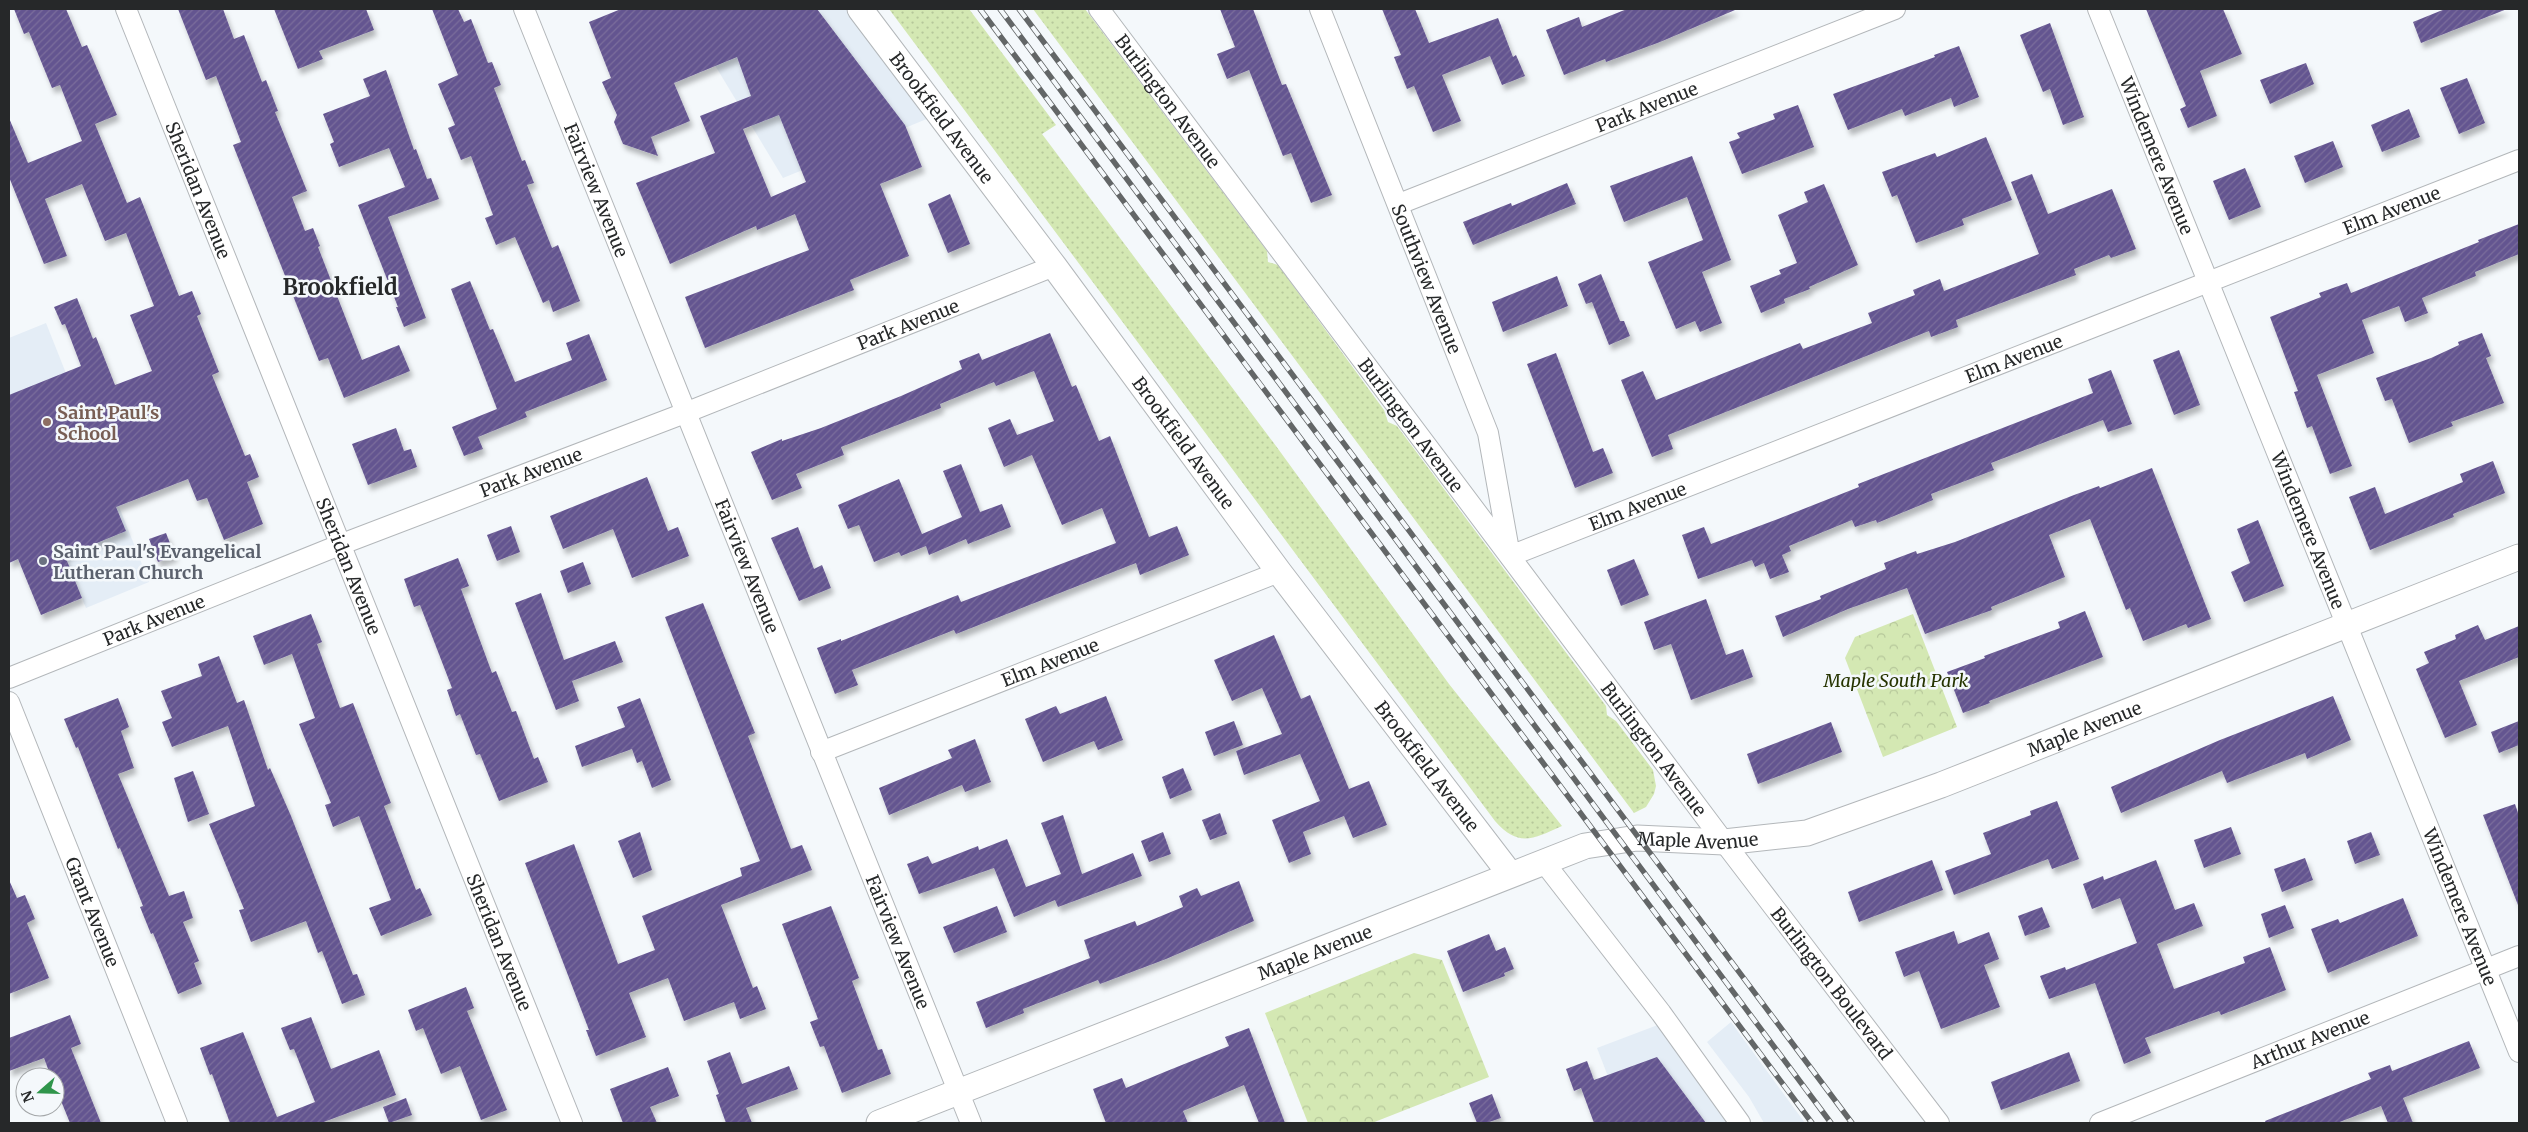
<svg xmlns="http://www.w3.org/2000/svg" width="2528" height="1132" viewBox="0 0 2528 1132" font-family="Merriweather,serif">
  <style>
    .built { fill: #e4edf6 }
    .grass { fill: url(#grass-dots) }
    .forest { fill: url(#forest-crowns) }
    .building { fill: url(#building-hatch); fill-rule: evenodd; filter: url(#shadow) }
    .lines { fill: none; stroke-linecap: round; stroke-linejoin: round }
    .minor-casing { stroke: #b3b7ba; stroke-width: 22 }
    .tertiary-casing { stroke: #b3b7ba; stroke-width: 27 }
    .minor { stroke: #fff; stroke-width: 20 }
    .tertiary { stroke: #fff; stroke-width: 25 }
    .rail-casing { stroke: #636667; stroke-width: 5.5 }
    .rail { stroke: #f4f8fb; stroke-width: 4; stroke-dasharray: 11; stroke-linecap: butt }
    .education-dot { fill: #8d6e63; stroke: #f4f8fb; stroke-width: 2 }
    .worship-dot { fill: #6b7280; stroke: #f4f8fb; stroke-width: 2 }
    .labels { text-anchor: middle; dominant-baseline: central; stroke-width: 5; stroke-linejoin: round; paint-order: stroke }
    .street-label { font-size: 18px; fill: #262829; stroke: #f4f8fb }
    .education-label { font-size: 18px; font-weight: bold; fill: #785e54; stroke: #f4f8fb; text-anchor: start }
    .worship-label { font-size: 18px; font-weight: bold; fill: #5b616d; stroke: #f4f8fb; text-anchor: start }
    .park-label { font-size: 18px; font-style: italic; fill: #263400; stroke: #f4f8fb }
    .district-label { font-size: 22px; font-weight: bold; fill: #262829; stroke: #f4f8fb }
  </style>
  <defs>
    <pattern id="grass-dots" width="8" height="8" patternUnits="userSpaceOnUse" patternTransform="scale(1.25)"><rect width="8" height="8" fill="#d4e8b3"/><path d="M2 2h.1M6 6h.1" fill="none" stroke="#b6c79a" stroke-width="1.8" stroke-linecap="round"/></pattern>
    <pattern id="forest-crowns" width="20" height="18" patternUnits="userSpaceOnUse" patternTransform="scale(1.25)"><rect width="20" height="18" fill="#d4e8b3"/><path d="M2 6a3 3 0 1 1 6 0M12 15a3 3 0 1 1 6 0" fill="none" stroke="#b6c79a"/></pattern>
    <pattern id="building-hatch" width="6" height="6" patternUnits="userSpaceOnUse" patternTransform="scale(1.25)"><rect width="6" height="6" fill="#645490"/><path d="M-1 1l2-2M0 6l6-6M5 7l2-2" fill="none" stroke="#7a6e9c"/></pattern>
    <filter id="shadow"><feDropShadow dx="3" dy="5.5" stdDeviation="2.5" flood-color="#0004"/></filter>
  </defs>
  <rect width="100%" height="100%" fill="#f4f8fb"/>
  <g class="built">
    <polygon points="681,9 853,9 934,116 783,178"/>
    <polygon points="46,323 149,582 86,608 43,506 9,520 9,338"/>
    <polygon points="1731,1022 1805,1123 1764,1123 1749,1097 1707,1042"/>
    <polygon points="1663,1023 1734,1123 1626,1123 1597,1048"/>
  </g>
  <g class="grass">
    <path d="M889,9H969L1056,125L1042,134L1276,446L1449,684L1562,826C1533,839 1519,848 1495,821Z"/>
    <polygon points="1033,9 1085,9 1267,251 1268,262 1278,265 1384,410 1388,422 1397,426 1606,706 1607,715 1616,721 1653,770 1656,786 1654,794 1646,807 1634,813"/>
  </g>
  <g class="forest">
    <polygon points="1913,614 1957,727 1883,757 1845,658 1855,637"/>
    <polygon points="1414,953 1442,960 1489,1077 1372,1123 1308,1123 1265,1013"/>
  </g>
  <g class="building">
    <polygon points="14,9 66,9 82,47 87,45 117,115 95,124 127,203 140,197 179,296 192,291 201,314 197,316 219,372 212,375 245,456 250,454 259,477 247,482 263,524 224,540 207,498 197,501 188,479 116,507 126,531 65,556 82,598 41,615 18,559 9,563 9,395 81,366 65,324 62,325 54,307 77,298 93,339 96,337 115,385 152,371 130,315 154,306 126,233 105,241 82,184 45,199 67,256 44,264 9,177 9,118 28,163 82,141 60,85 52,88 29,32 24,34"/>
    <polygon points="178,9 223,9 234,39 244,35 262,82 266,80 278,111 275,112 307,191 292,197 305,231 313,228 320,246 318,247 362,360 399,345 410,371 344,398 328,358 319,361 233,145 241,142 216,76 206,80"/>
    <polygon points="274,9 366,9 374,30 319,51 323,59 298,69"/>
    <polygon points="432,9 458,9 464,22 471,19 488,63 492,62 501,85 494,88 522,161 525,160 534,183 527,185 552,248 558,245 580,301 553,312 549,300 543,303 515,237 496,245 485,218 493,215 471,156 461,160 448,128 455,125 438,84 458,75"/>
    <path d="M621,9H817L905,125L922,167L880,184L909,256L850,280L854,290L705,348L685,297L809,250L795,214L757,230L756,226L670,264L636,183L715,153L700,116L751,96L737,57L674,83L690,121L651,137L658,156L623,144L614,122L617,115L602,82L611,78L589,22ZM779,115L806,182L771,197L743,129Z"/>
    <polygon points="1220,9 1253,9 1282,85 1286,84 1332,195 1311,203 1291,153 1283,156 1249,70 1227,79 1217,54 1235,47"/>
    <polygon points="1382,9 1415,9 1429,43 1498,18 1513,57 1516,55 1525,76 1502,85 1490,56 1442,75 1461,121 1433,132 1414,86 1407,89 1394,57 1401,55"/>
    <polygon points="1627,9 1735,9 1735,10 1660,42 1606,62 1605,59 1564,75 1546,30 1579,17 1582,27"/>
    <polygon points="2146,9 2223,9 2242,54 2200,71 2217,116 2188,128 2180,109 2186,106"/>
    <polygon points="2445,9 2507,9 2421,43 2413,22"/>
    <polygon points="2050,23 2084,117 2063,125 2050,89 2043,92 2020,35"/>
    <polygon points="1959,46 1979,97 1954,107 1951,98 1905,116 1902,109 1848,130 1833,94 1935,57 1934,55"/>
    <polygon points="2306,63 2314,84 2270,104 2260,80"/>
    <polygon points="386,70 414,150 416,149 427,179 431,178 439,199 388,217 426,318 404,327 396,307 398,307 358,205 405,187 389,148 339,167 330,144 334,142 323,114 370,96 363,79"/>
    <polygon points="2467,78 2485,123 2459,134 2440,88"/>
    <polygon points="1798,105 1814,147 1742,174 1729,142 1740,138 1737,133 1775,119 1773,114"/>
    <polygon points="2409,109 2420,137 2382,152 2371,125"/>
    <polygon points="1986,137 2012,200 1962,219 1964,225 1916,243 1897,195 1892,197 1882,172 1935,153 1937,157"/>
    <polygon points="2333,141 2343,167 2305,183 2294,156"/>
    <polygon points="1692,156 1731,260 1702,272 1722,323 1700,332 1695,321 1676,329 1648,262 1703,240 1687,197 1624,222 1610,186"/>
    <polygon points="2245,168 2261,207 2229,220 2213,181"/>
    <polygon points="2032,174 2048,214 2112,189 2136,249 2111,258 2109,255 2074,269 2076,275 1956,320 1958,327 1931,337 1929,331 1668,435 1673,449 1652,457 1621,380 1643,371 1656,400 1800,343 1803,349 1872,323 1868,313 1915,295 1913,290 1940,279 1944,291 2039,254 2011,182"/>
    <polygon points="1567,183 1576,204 1473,245 1463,222 1511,203 1512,206"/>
    <polygon points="1824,184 1858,265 1809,287 1810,289 1784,299 1785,303 1761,313 1750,286 1781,274 1779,270 1797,263 1778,215 1808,202 1804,192"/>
    <polygon points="950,194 970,244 948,253 928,204"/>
    <polygon points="2519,224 2519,254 2475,272 2476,276 2422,298 2428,313 2405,322 2399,306 2362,320 2374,353 2317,375 2352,466 2330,474 2312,426 2307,428 2294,392 2298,391 2270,317 2321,297 2319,293 2347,283 2351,293 2479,242 2478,240"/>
    <polygon points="1601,274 1620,321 1624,321 1630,336 1609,345 1592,302 1586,304 1578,284"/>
    <polygon points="1557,276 1568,306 1503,332 1492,302"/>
    <polygon points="470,281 490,330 493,329 515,382 572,360 566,343 589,334 607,380 525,412 527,417 478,437 483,449 464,456 452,427 497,409 451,289"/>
    <polygon points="1050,333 1072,387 1076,385 1099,441 1110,436 1149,537 1177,526 1189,555 1140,575 1136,563 956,634 954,630 852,670 858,685 835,694 817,648 841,639 841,641 958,595 961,602 1116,543 1102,508 1062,525 1032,455 1004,467 988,428 1010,419 1017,435 1054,421 1034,371 996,386 994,382 940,404 941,408 841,447 844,455 796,474 802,488 772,500 751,452 782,439 782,441 821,428 901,396 962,369 959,361 979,353 982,360"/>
    <polygon points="2482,333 2491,356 2486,358 2504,403 2451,422 2453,426 2409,443 2392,399 2385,401 2376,378 2431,358 2459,345 2458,342"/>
    <polygon points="2179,350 2200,405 2174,415 2153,360"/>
    <polygon points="1556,353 1593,452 1603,448 1613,473 1575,488 1527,364"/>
    <polygon points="2111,370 2132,424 2108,432 2103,420 1991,463 1994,470 1931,494 1933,500 1877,523 1876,520 1855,527 1852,520 1789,546 1791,551 1782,555 1789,572 1770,579 1764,563 1755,567 1752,560 1698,579 1682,535 1704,527 1711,544 1778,519 1859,487 1858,484 2093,393 2088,379"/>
    <polygon points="396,428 404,451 411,449 417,467 368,485 352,444"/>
    <polygon points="2493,461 2505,493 2453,514 2454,517 2370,550 2349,497 2375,487 2385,514 2463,482 2460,474"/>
    <polygon points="961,464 980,512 1002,504 1011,527 968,544 966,539 929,555 926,546 901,556 899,552 874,562 859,525 848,529 838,505 899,479 922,534 962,517 943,471"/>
    <polygon points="2152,468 2211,619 2188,628 2186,624 2143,641 2130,608 2126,610 2090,519 2049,535 2065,577 1991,607 1992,610 1925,634 1907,588 1848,609 1783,637 1775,616 1821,599 1820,596 1886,569 1884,563 1916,551 1917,554 1955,542 2074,495 2099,486 2100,488"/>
    <polygon points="647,477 668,531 678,527 689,556 632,578 613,529 563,549 550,516"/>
    <polygon points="2258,520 2284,586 2244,602 2231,572 2250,563 2237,529"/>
    <polygon points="511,526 520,552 497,561 487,535"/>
    <polygon points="798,527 814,569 822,565 831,588 799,601 771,538"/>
    <polygon points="166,533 175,556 158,562 149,539"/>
    <polygon points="458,558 469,586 461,589 492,673 496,671 512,712 516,711 534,759 538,757 548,782 499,801 480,754 476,755 460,714 456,716 447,690 452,688 420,605 414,607 404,579"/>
    <polygon points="1634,559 1649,595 1621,606 1607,570"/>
    <polygon points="583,562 591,584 568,593 560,571"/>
    <polygon points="541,593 564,660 615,641 623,662 572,681 579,701 556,710 515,603"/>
    <polygon points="1706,599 1726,655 1743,649 1753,677 1691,700 1671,644 1654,650 1644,622"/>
    <polygon points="703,603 755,733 748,736 791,849 802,845 812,870 721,905 753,988 757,986 766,1009 740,1019 734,1002 684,1021 668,978 629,993 646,1037 596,1056 586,1030 589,1030 525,863 574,844 618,964 655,950 642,916 742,876 740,868 760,861 665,617"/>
    <polygon points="2085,611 2103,657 1989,701 1990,703 1963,713 1947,672 1985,658 1984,656 2060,628 2058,622"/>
    <polygon points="311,614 322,642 317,644 340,708 353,703 391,803 384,806 416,890 420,888 432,915 381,936 369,908 391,900 359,816 333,827 325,805 331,803 299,724 315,718 292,654 264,665 253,636"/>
    <polygon points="2478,625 2485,640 2519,626 2519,657 2459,681 2477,725 2445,738 2416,669 2429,663 2424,652 2456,639 2455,635"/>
    <polygon points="1274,635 1301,699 1310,695 1349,789 1369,781 1387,825 1353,838 1344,816 1303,832 1311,854 1289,863 1272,820 1320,801 1300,754 1244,775 1236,751 1282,734 1262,688 1232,701 1214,660"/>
    <polygon points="219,656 237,703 244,700 268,770 270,768 291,816 353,975 357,974 365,995 342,1004 322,951 318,953 306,921 251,942 239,910 244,909 209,824 255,806 228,726 172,747 162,722 172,718 161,691 202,676 198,664"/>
    <polygon points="1106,696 1123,740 1098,750 1094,741 1043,762 1025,719 1056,706 1060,714"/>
    <polygon points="2333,696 2351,740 2307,759 2305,753 2227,783 2222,771 2121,813 2111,787 2220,740"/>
    <polygon points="118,698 129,727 121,731 134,768 118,774 169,896 184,891 193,918 183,922 199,961 194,963 202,984 178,994 153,933 151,934 140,907 143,906 120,848 118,849 78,747 76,748 64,719"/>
    <polygon points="640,698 671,780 652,788 642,761 637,763 632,749 582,767 575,746 625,727 617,707"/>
    <polygon points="1234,721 1243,745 1214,756 1205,732"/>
    <polygon points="2519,721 2519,745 2499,753 2491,732"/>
    <polygon points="1831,722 1842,752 1758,784 1747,754"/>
    <polygon points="975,739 991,782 965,792 962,785 889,815 879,788 952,758 948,750"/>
    <polygon points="1183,768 1192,790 1170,799 1162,777"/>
    <polygon points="193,771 209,814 188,822 174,778"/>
    <polygon points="2057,801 2079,859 2052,869 2048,859 1954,895 1945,871 1991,854 1983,833 2031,815 2030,811"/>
    <polygon points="2515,804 2519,816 2518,905 2483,815"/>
    <polygon points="1220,813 1227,834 1210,840 1202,820"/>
    <polygon points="1063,815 1082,874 1133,853 1142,876 1058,907 1055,900 1014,917 994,868 919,894 907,864 928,856 932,864 978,846 979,850 1007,839 1026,887 1061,874 1041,823"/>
    <polygon points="2231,827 2241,854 2204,868 2194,840"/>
    <polygon points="640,832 652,870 633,878 618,841"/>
    <polygon points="1163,832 1171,854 1149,862 1141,841"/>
    <polygon points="2371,832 2380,855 2355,864 2347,841"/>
    <polygon points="2305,858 2313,880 2282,892 2274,869"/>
    <polygon points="1932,860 1943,890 1859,922 1848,892"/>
    <polygon points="2156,860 2175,910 2194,903 2203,926 2157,944 2174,989 2245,963 2243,957 2270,947 2286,990 2221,1015 2219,1011 2145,1038 2151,1053 2124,1064 2095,983 2049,999 2040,976 2065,967 2066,970 2137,943 2120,898 2092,909 2083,884 2103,876 2104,880"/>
    <polygon points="9,880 17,898 25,895 35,919 27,923 49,978 9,994"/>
    <polygon points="1239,881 1254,921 1166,959 1100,984 1098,980 1023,1009 1024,1013 986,1028 976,1002 1090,958 1084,940 1135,921 1137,926 1183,907 1179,896 1197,888 1201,896"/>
    <polygon points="2403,898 2418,936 2328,973 2311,929 2338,919 2340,923"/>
    <polygon points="2285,905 2294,928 2269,938 2261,914"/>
    <polygon points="831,906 859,978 852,981 878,1050 882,1049 891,1074 842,1093 824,1046 820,1047 810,1022 818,1019 782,924"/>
    <polygon points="997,906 1007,932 954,953 943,927"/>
    <polygon points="2042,907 2050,927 2025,936 2018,916"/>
    <polygon points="1954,931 1958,944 1989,932 1999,959 1984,965 2000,1007 1941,1029 1919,971 1904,977 1895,952"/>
    <polygon points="1489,934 1496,951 1505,947 1514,969 1504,973 1505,976 1463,992 1447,951"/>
    <polygon points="466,987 474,1008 467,1011 507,1110 481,1120 460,1066 441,1074 423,1028 416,1031 408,1010"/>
    <polygon points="70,1015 81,1044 71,1048 101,1123 70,1123 55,1086 55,1077 51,1077 44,1058 9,1071 9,1038"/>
    <polygon points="311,1017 331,1069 379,1050 396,1095 321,1123 230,1123 212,1074 210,1075 200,1048 243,1032 277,1117 315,1102 294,1049 290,1050 281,1028"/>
    <polygon points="1249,1028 1285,1123 1259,1123 1244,1085 1183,1111 1188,1123 1106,1123 1093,1089 1122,1078 1126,1088 1167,1071 1229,1046 1225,1037"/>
    <polygon points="2469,1041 2480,1068 2403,1098 2413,1123 2388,1123 2381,1106 2337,1123 2266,1123 2265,1121 2371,1079 2368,1073 2390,1065 2392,1071"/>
    <polygon points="730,1052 742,1084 789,1066 798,1089 746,1108 752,1123 726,1123 716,1095 719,1094 707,1061"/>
    <polygon points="2069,1052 2080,1081 2001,1110 1991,1082"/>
    <polygon points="1657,1057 1706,1123 1594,1123 1581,1088 1574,1091 1566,1069 1587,1061 1594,1080"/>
    <polygon points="668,1067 679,1096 650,1107 657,1123 623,1123 610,1089"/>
    <polygon points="1492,1094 1501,1118 1486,1123 1477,1123 1469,1103"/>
    <polygon points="406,1098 412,1115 389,1123 383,1107"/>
  </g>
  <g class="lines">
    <defs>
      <g id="minor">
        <path id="s1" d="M126,9L572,1123"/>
        <path id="s2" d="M524,9L971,1123"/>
        <path id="s3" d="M1099,9L1724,842L1939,1123"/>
        <path id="s4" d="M1320,9L1488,433L1510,556L2519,160"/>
        <path id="s5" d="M2098,9L2519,1052"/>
        <path id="s6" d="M1399,204L1895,9"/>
        <path id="s7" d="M9,678L342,544L685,413L1054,266"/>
        <path id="s8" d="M9,702L177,1123"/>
        <path id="s9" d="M821,752L1279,572"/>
        <polyline points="1543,861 1661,1013 1740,1123"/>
        <path id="s10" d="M2100,1123L2519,956"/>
      </g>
      <g id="tertiary">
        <path id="s11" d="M860,9L1054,266L1279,572L1510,874"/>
        <path id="s12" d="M879,1123L1585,846L1637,838L1724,842L1807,833L1941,785L2519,557"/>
      </g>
    </defs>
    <use href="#minor" class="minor-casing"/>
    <use href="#tertiary" class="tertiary-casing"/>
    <use href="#minor" class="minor"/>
    <use href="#tertiary" class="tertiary"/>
    <defs>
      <g id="rail">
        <polyline points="980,9 1812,1123"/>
        <polyline points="1000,9 1831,1123"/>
        <polyline points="1019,9 1852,1123"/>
      </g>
    </defs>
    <use href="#rail" class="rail-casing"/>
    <use href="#rail" class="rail"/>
  </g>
  <circle class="education-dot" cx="47" cy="422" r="5"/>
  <circle class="worship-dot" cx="43" cy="561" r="5"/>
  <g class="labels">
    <g class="street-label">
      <text stroke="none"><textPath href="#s3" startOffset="115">Burlington Avenue</textPath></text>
      <text stroke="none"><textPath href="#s6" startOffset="266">Park Avenue</textPath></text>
      <text stroke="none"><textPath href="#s11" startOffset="136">Brookfield Avenue</textPath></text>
      <text stroke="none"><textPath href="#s5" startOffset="158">Windemere Avenue</textPath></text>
      <text stroke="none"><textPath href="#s1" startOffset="195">Sheridan Avenue</textPath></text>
      <text stroke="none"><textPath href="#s2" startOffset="195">Fairview Avenue</textPath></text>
      <text stroke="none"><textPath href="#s4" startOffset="1528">Elm Avenue</textPath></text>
      <text stroke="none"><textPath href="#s4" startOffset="290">Southview Avenue</textPath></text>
      <text stroke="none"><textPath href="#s7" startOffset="966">Park Avenue</textPath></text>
      <text stroke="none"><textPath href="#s4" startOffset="1122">Elm Avenue</textPath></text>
      <text stroke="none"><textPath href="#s3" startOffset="520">Burlington Avenue</textPath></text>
      <text stroke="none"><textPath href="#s11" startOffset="541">Brookfield Avenue</textPath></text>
      <text stroke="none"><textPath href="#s7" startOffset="561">Park Avenue</textPath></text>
      <text stroke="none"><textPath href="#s4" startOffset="718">Elm Avenue</textPath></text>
      <text stroke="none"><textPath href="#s5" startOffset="562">Windemere Avenue</textPath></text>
      <text stroke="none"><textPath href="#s1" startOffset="600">Sheridan Avenue</textPath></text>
      <text stroke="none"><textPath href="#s2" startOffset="600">Fairview Avenue</textPath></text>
      <text stroke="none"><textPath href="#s7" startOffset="156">Park Avenue</textPath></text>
      <text stroke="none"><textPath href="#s9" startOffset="246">Elm Avenue</textPath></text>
      <text stroke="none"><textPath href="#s12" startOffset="1278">Maple Avenue</textPath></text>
      <text stroke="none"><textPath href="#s3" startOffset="925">Burlington Avenue</textPath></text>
      <text stroke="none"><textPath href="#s11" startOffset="946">Brookfield Avenue</textPath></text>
      <text stroke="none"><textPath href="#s12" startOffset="872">Maple Avenue</textPath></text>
      <text stroke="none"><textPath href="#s5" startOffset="968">Windemere Avenue</textPath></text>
      <text stroke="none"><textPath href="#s8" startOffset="226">Grant Avenue</textPath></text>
      <text stroke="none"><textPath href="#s1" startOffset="1005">Sheridan Avenue</textPath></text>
      <text stroke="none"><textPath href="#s2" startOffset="1005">Fairview Avenue</textPath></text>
      <text stroke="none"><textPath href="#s12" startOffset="468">Maple Avenue</textPath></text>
      <text stroke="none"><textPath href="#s3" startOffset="1219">Burlington Boulevard</textPath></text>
      <text stroke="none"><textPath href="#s10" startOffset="226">Arthur Avenue</textPath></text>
    </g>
    <g class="education-label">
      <text x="57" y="412">Saint Paul's<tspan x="57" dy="21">School</tspan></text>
    </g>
    <g class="worship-label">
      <text x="53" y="551">Saint Paul's Evangelical<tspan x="53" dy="21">Lutheran Church</tspan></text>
    </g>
    <g class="park-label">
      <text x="1896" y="680">Maple South Park</text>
    </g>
    <g class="district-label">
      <text x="340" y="287">Brookfield</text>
    </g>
  </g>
  <rect width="2528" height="1132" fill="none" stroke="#262829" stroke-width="20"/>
  <g transform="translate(40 1092) rotate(250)"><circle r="24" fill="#f4f8fb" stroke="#a2a5a7"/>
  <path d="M0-4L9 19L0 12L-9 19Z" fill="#2f954b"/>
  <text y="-8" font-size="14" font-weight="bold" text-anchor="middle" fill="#262829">N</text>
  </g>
</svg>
